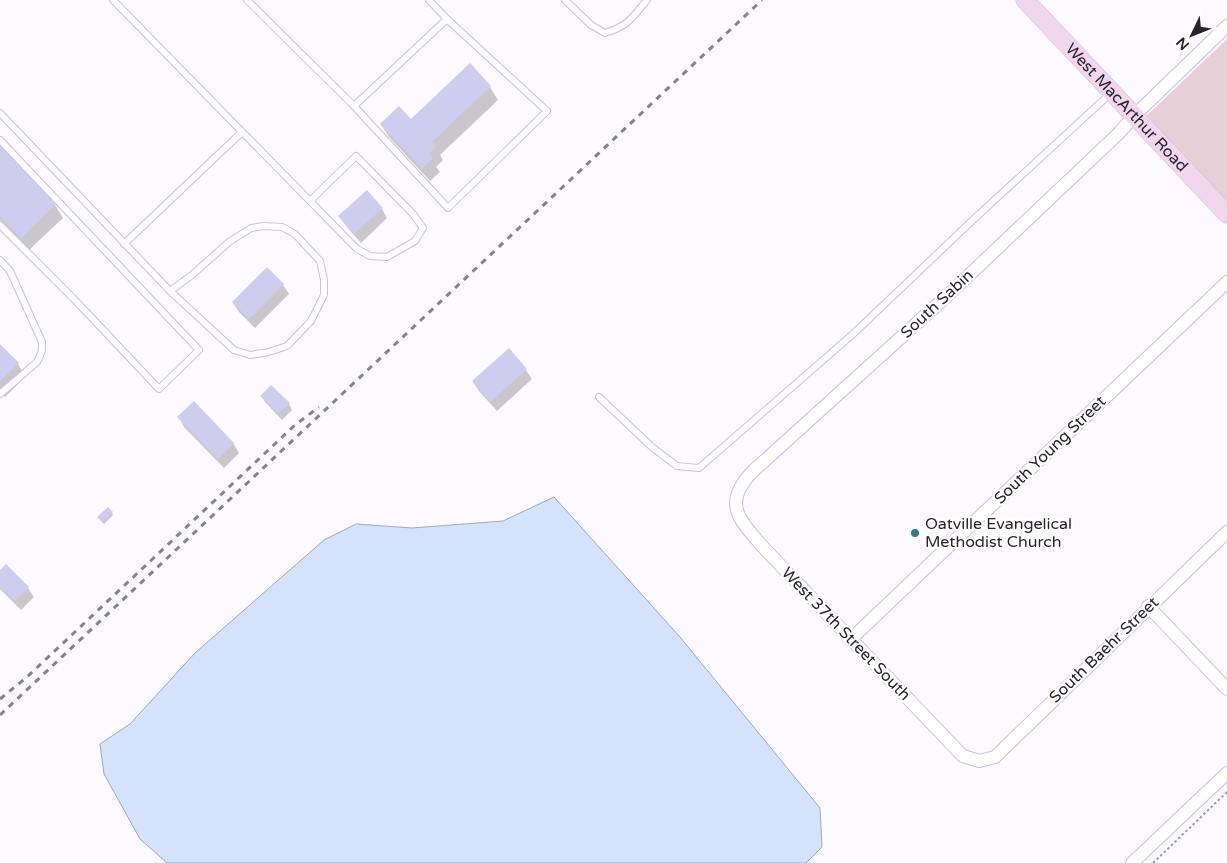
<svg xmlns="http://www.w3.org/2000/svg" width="1227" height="863" viewBox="0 0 1227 863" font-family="'Varela Round',sans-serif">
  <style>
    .green { fill: #e8ced7 }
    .water { fill: #d5e2fb; stroke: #a1a8bd }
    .shadow { fill: #0003 }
    .building { fill: #cecdef }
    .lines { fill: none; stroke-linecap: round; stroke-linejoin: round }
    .lane-casing { stroke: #cec0dc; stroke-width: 8 }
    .street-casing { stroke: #cec0dc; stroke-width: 14 }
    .secondary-casing { stroke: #cec0dc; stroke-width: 19 }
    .path { stroke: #9f9ba3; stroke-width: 2; stroke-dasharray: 2.5 2.5; stroke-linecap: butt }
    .lane { stroke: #fff; stroke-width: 6 }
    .street { stroke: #fff; stroke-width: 12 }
    .secondary { stroke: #f1d6ee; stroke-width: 18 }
    .rail { stroke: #86828a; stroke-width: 3; stroke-dasharray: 6 6; stroke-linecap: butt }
    .poi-dot { fill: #357d7d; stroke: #fff; stroke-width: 2 }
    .labels { text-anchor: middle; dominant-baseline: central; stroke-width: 4.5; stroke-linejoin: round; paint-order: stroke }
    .street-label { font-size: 16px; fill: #28222d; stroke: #fff }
    .poi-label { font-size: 16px; fill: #28222d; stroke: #fff; text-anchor: start }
  </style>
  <rect width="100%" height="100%" fill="#fcf9ff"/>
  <polygon class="green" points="1227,39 1227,211 1141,121"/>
  <polygon class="water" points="554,497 680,637 820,808 822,847 806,863 167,863 140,839 104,774 100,744 130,724 195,653 324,540 356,524 412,528 503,521"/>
  <g class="shadow">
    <polygon points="470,65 490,87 498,100 440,155 443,160 436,167 440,172 430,181 389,137 381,124 411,121"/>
    <polygon points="0,147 55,205 63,218 29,250 0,220"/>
    <polygon points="382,209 387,218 361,243 346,226 340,217"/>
    <polygon points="283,285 289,294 255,328 239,312 233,303"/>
    <polygon points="0,346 18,364 25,377 5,397 0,392"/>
    <polygon points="526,370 532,379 497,411 479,391 473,382"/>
    <polygon points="262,396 289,404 292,410 282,420 265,402"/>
    <polygon points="179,417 233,443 239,453 224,468 184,427"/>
    <polygon points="112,513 113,515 104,524 100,520"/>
    <polygon points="0,572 28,588 34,597 21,610 0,589"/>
  </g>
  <g class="building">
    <polygon points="470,63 491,86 432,142 436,146 429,154 433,158 422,169 380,124 399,106 411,119"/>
    <polygon points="0,145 56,204 21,238 0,216"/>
    <polygon points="367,190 383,208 354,234 338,216"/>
    <polygon points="267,267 284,284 249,319 232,302"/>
    <polygon points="0,344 19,363 0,381"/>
    <polygon points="509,348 527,369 490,402 472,381"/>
    <polygon points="271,385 290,403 278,414 260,396"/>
    <polygon points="194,401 234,443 218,459 177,417"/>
    <polygon points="108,507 113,512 102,522 97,517"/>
    <polygon points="6,564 29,587 15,601 0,587 0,570"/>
  </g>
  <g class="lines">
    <defs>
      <g id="lane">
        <polyline points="113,0 357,249 370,256 387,257 415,241 423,228 413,214 356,156 310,201"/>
        <polyline points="247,0 354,106 448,208 547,111 447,19 429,0"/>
        <path d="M565,0L591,25L605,33C628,26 632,18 647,0"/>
        <polyline points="354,106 447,19"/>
        <polyline points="0,113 170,291 234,350 250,355 269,352 287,346 311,321 324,295 324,280 320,261 295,234 282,227 264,226 251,228 229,242 192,275 170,291"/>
        <polyline points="0,140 199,350 159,389 74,299 0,225"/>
        <polyline points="124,244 242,132"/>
        <polyline points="0,260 10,271 42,342 42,351 37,362 0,394"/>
        <polyline points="599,397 653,448 677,466 699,468 852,335 975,218 1111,93"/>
      </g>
      <g id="street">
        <path d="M1227,26L1135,115L1118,134L948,295L752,472C722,504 739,519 763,547L958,751L963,756L979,761L995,757L1227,532"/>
        <polyline points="1148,606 1227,689"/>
        <polyline points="851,639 1227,282"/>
        <polyline points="1132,863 1227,773"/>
      </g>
      <g id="secondary">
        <path id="s1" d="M1025,0L1227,214"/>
      </g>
    </defs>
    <use href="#lane" class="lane-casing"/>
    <use href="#street" class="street-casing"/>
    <use href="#secondary" class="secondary-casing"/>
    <polyline class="path" points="1153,863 1227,792"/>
    <use href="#lane" class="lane"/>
    <use href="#street" class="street"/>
    <use href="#secondary" class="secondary"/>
    <g class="rail">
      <polyline points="0,699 27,677 295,425 319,407"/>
      <polyline points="0,715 762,0"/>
    </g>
  </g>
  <circle class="poi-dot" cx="915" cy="533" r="5"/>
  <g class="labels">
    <g class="street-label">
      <text stroke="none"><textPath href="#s1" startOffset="148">West MacArthur Road</textPath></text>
      <text transform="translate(937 304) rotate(-43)">South Sabin</text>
      <text transform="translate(1050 450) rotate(-44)">South Young Street</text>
      <text transform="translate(846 634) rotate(46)">West 37th Street South</text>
      <text transform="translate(1104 650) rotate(-44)">South Baehr Street</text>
    </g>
    <g class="poi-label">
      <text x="925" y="524">Oatville Evangelical<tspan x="925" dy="18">Methodist Church</tspan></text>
    </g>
  </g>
  <g transform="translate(1192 35) rotate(227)" stroke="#ffffff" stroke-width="4" paint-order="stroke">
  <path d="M0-4L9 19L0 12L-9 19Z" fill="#28222d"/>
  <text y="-8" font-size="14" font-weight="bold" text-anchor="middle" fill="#28222d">N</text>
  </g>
</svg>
